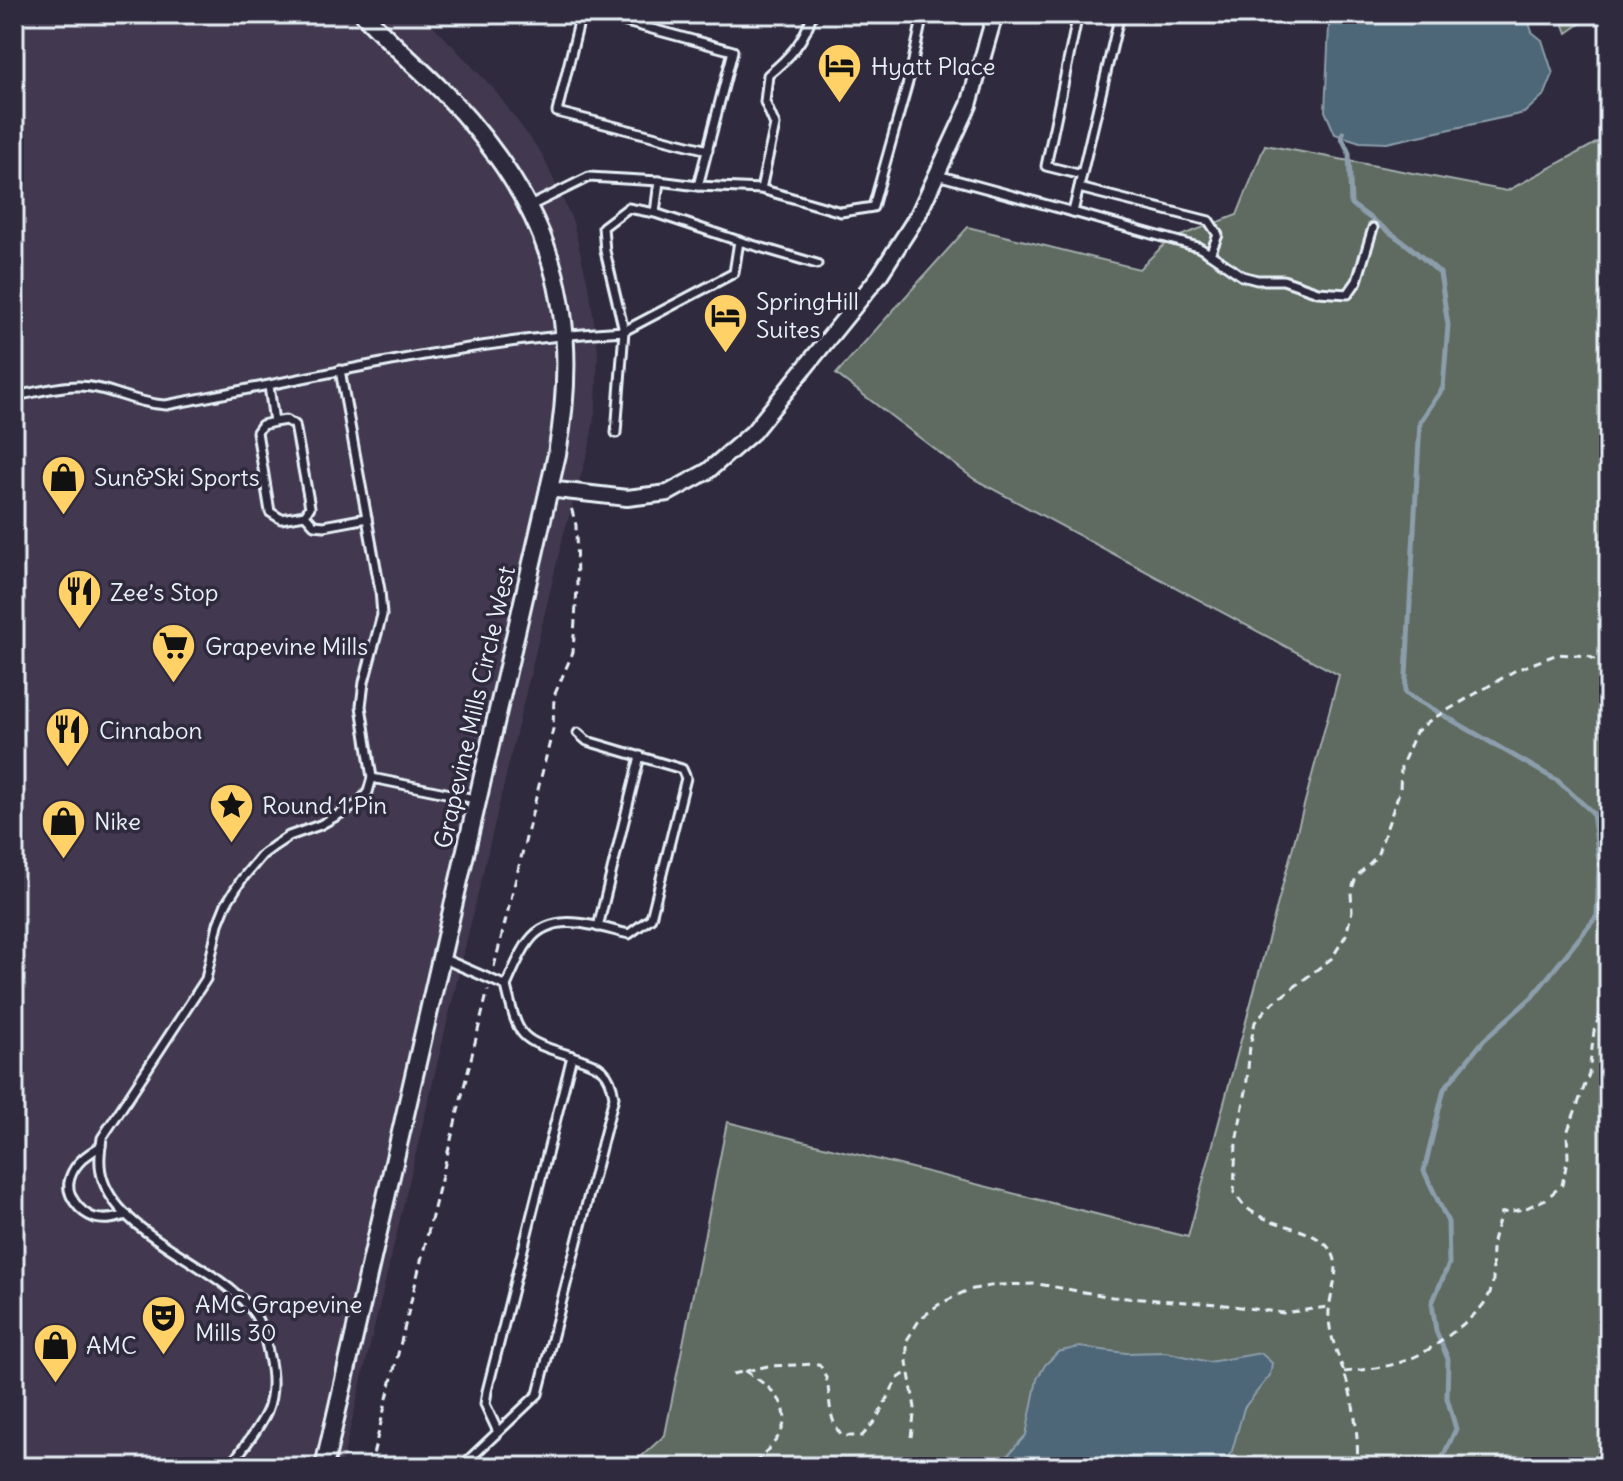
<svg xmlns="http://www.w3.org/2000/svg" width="1623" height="1481" viewBox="0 0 1623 1481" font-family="Delius,sans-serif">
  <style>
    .built { fill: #42394f }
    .green { fill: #5e6b61; stroke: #a3aeac; stroke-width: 2 }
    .water { fill: #4e6678; stroke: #8c9eab; stroke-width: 2 }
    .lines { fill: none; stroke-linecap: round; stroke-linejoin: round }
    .stream { stroke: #8c9eab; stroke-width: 5 }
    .service-casing { stroke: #e8f1f8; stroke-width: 13 }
    .minor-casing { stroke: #e8f1f8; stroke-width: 20 }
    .tertiary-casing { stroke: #e8f1f8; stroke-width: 22 }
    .path { stroke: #e8f1f8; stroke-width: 3; stroke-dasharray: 8 6; stroke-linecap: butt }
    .service { stroke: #2f2a3d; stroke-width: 7 }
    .minor { stroke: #2f2a3d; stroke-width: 14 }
    .tertiary { stroke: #2f2a3d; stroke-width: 16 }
    .labels { text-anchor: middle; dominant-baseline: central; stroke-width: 7; stroke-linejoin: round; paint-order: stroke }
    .poi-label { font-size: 24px; fill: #e8f1f8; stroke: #2f2a3d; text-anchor: start }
    .street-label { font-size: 24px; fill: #e8f1f8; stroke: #2f2a3d }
  </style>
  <rect width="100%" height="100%" fill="#2f2a3d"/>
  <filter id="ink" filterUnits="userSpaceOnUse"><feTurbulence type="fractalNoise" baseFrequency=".0125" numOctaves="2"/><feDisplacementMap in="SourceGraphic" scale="16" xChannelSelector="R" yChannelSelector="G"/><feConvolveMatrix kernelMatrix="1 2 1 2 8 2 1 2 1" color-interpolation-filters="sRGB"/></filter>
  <g filter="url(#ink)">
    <polygon class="built" points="14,14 422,14 493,88 542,154 573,222 590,293 598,350 596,406 589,448 563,537 341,1467 14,1467"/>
    <g class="green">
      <polygon points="1560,14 1594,14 1567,33"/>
      <polygon points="1609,136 1609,1467 630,1467 665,1435 727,1122 1188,1237 1339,675 974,479 836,374 968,227 1139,269 1169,240 1237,215 1265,145 1507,191"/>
    </g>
    <g class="water">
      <polygon points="1317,14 1526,14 1532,32 1542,40 1553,74 1545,94 1524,113 1387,143 1360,142 1335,134 1325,111 1329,26"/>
      <polygon points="1079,1347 1126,1353 1166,1352 1209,1362 1261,1353 1272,1363 1270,1375 1244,1408 1232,1451 1221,1467 997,1467 1026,1435 1037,1379 1045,1365 1058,1352"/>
    </g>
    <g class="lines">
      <polyline class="stream" points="1343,133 1341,136 1349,153 1351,204 1410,247 1440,273 1448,325 1443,388 1420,422 1405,693 1558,781 1593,813 1599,862 1597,916 1532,997 1484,1040 1444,1089 1424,1171 1448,1222 1449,1264 1432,1303 1436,1331 1448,1359 1447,1398 1456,1429 1438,1467"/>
      <defs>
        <g id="service">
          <polyline points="581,14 557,112 708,150"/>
          <polyline points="597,14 733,51 698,186 659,181"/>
          <polyline points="1078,14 1046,166 1082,175"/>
          <polyline points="937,175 1073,212 1120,14"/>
          <path d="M698,186L761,189L775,125L765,102L768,75C789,58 805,41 812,14"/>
          <polyline points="761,189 841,212 873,207 910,75 923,14"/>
          <polyline points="528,207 589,177 659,181 655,213 628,208 603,227 605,251 624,331 734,273 739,241 655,213"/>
          <polyline points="1073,212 1198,247 1210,254 1218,235 1209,221 1079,188"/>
          <polyline points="739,241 817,264"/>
          <polyline points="1210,254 1242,276 1257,280 1283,280 1318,292 1348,294 1357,281 1373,228"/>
          <polyline points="269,386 274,422 286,420 295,425 310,507 305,515 281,519 270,512 257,432 262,425 274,422"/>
          <path d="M14,396C34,393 57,386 78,386C108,386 135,404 166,405C317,377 470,339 624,331L616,433"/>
          <polyline points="305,515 314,525 324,526 367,518"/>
          <polyline points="372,778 475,799"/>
          <polyline points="598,927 640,756"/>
          <polyline points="442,958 506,986"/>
          <path d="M101,1146C88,1154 75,1162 70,1178C64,1194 80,1213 95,1218C106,1221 117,1218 127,1215"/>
          <path d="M498,1432L538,1394L614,1097C610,1067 597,1065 572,1056"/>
          <path d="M229,1467C242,1449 258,1431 267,1411C274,1394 273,1375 269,1357C266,1340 261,1320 249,1307C212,1263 121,1235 103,1180C98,1166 100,1152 102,1138L206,979L218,924L226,904L242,879L262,855L274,846L289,836L320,825L358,804L368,792L372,778L361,706L364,682L382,615L380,590L340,370"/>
          <path d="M461,1467L498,1432L485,1404L487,1391L572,1056C519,1039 519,1040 506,986C513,971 519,954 529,941C553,909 597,927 629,934L651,918L686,778L682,769L587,741L578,733"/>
        </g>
        <polyline id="minor" points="548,489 627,498 668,493 708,471 753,432 879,276 918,215 969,105 995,14"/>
        <path id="tertiary" d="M324,1467L557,454C583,309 551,208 451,100C423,70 391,45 364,14"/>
      </defs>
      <use href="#service" class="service-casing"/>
      <use href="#minor" class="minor-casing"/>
      <use href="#tertiary" class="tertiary-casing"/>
      <g class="path">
        <polyline points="494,967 553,729 554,696 573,652 577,588 576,525 571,507"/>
        <path d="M745,1371C769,1386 798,1406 778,1437C771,1448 760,1456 752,1467"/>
        <path d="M1344,1372C1401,1366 1418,1361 1462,1325C1475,1314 1488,1304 1492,1286C1495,1274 1491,1262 1492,1249C1493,1237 1498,1225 1501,1213L1524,1209L1546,1199L1562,1185L1568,1157L1567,1133L1589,1074L1594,1031L1605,999L1609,997"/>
        <path d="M733,1374L768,1366L819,1364C836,1387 822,1412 842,1436H862L876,1420L897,1379L909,1371"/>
        <polyline points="911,1437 915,1408 907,1362 907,1340 920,1319 938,1305 968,1290 996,1285 1038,1284 1112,1297 1218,1304 1283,1313 1328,1307"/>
        <polyline points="370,1467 488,990"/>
        <path d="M1357,1467C1359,1441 1355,1407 1347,1382C1341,1360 1330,1341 1329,1318C1327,1295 1346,1266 1328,1247C1308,1225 1268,1227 1246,1207C1241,1203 1238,1197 1234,1193L1236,1142L1246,1091L1250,1046L1255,1022L1268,1007L1332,958L1346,935L1352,911L1351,892L1356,877L1377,856L1400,790L1401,767L1416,732L1429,721L1516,670L1558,654L1588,656L1609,666"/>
      </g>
      <use href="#service" class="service"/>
      <use href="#minor" class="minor"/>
      <use href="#tertiary" class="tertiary"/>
    </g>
  </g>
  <defs>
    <symbol id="hotel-pin" viewBox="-11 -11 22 30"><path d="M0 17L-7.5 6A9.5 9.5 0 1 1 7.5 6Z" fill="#ffd166" stroke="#2f2a3d"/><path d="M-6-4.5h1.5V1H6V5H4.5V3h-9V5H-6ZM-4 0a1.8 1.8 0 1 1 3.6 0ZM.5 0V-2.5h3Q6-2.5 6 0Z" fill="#111"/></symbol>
    <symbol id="shop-pin" viewBox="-11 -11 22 30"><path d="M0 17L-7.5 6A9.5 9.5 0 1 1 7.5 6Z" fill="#ffd166" stroke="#2f2a3d"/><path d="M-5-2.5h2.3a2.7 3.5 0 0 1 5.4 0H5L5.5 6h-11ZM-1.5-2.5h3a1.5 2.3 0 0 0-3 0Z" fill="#111"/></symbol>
    <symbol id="restaurant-pin" viewBox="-11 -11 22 30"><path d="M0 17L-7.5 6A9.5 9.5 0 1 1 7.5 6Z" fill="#ffd166" stroke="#2f2a3d"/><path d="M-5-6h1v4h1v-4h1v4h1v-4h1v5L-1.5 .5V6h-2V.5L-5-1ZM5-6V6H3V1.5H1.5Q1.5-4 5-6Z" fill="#111"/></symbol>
    <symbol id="supermarket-pin" viewBox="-11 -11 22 30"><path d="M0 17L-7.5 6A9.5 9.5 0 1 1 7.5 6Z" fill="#ffd166" stroke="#2f2a3d"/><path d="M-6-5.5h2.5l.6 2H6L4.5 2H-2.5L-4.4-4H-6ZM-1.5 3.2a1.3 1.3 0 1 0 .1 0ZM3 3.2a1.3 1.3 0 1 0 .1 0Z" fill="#111"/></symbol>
    <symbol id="sight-pin" viewBox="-11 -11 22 30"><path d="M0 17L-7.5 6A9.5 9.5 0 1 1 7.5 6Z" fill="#ffd166" stroke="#2f2a3d"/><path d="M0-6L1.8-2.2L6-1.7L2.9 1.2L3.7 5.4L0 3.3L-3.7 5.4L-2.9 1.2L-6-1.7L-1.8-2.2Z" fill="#111"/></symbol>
    <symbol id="theatre-pin" viewBox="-11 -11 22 30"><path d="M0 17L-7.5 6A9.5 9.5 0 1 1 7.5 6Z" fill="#ffd166" stroke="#2f2a3d"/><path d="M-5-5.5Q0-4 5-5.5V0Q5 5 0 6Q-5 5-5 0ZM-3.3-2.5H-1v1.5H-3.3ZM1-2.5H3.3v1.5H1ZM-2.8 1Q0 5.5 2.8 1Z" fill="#111"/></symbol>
  </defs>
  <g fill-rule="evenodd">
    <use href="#hotel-pin" x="814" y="40" width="51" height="69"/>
    <use href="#hotel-pin" x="700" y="290" width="51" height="69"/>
    <use href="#shop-pin" x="38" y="452" width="51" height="69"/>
    <use href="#restaurant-pin" x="54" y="566" width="51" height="69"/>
    <use href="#supermarket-pin" x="148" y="620" width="51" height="69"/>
    <use href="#restaurant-pin" x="42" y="704" width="51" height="69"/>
    <use href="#sight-pin" x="206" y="780" width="51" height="69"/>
    <use href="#shop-pin" x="38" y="796" width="51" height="69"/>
    <use href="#theatre-pin" x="138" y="1292" width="51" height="69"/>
    <use href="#shop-pin" x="30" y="1320" width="51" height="69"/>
  </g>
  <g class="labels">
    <g class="poi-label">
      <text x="871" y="66">Hyatt Place</text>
      <text x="756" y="301">SpringHill<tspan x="756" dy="28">Suites</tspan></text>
      <text x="94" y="477">Sun&amp;Ski Sports</text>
      <text x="110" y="592">Zee’s Stop</text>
      <text x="205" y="646">Grapevine Mills</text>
      <text x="99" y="730">Cinnabon</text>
      <text x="262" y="805">Round 1 Pin</text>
      <text x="94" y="821">Nike</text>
      <text x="195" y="1304">AMC Grapevine<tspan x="195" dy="28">Mills 30</tspan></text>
      <text x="86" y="1345">AMC</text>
    </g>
    <g class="street-label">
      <text transform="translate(474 707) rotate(-77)">Grapevine Mills Circle West</text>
    </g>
  </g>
  <rect width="1623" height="1481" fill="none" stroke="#2f2a3d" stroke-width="48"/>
  <rect x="24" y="24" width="1575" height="1433" fill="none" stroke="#e8f1f8" stroke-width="3" filter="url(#ink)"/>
</svg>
